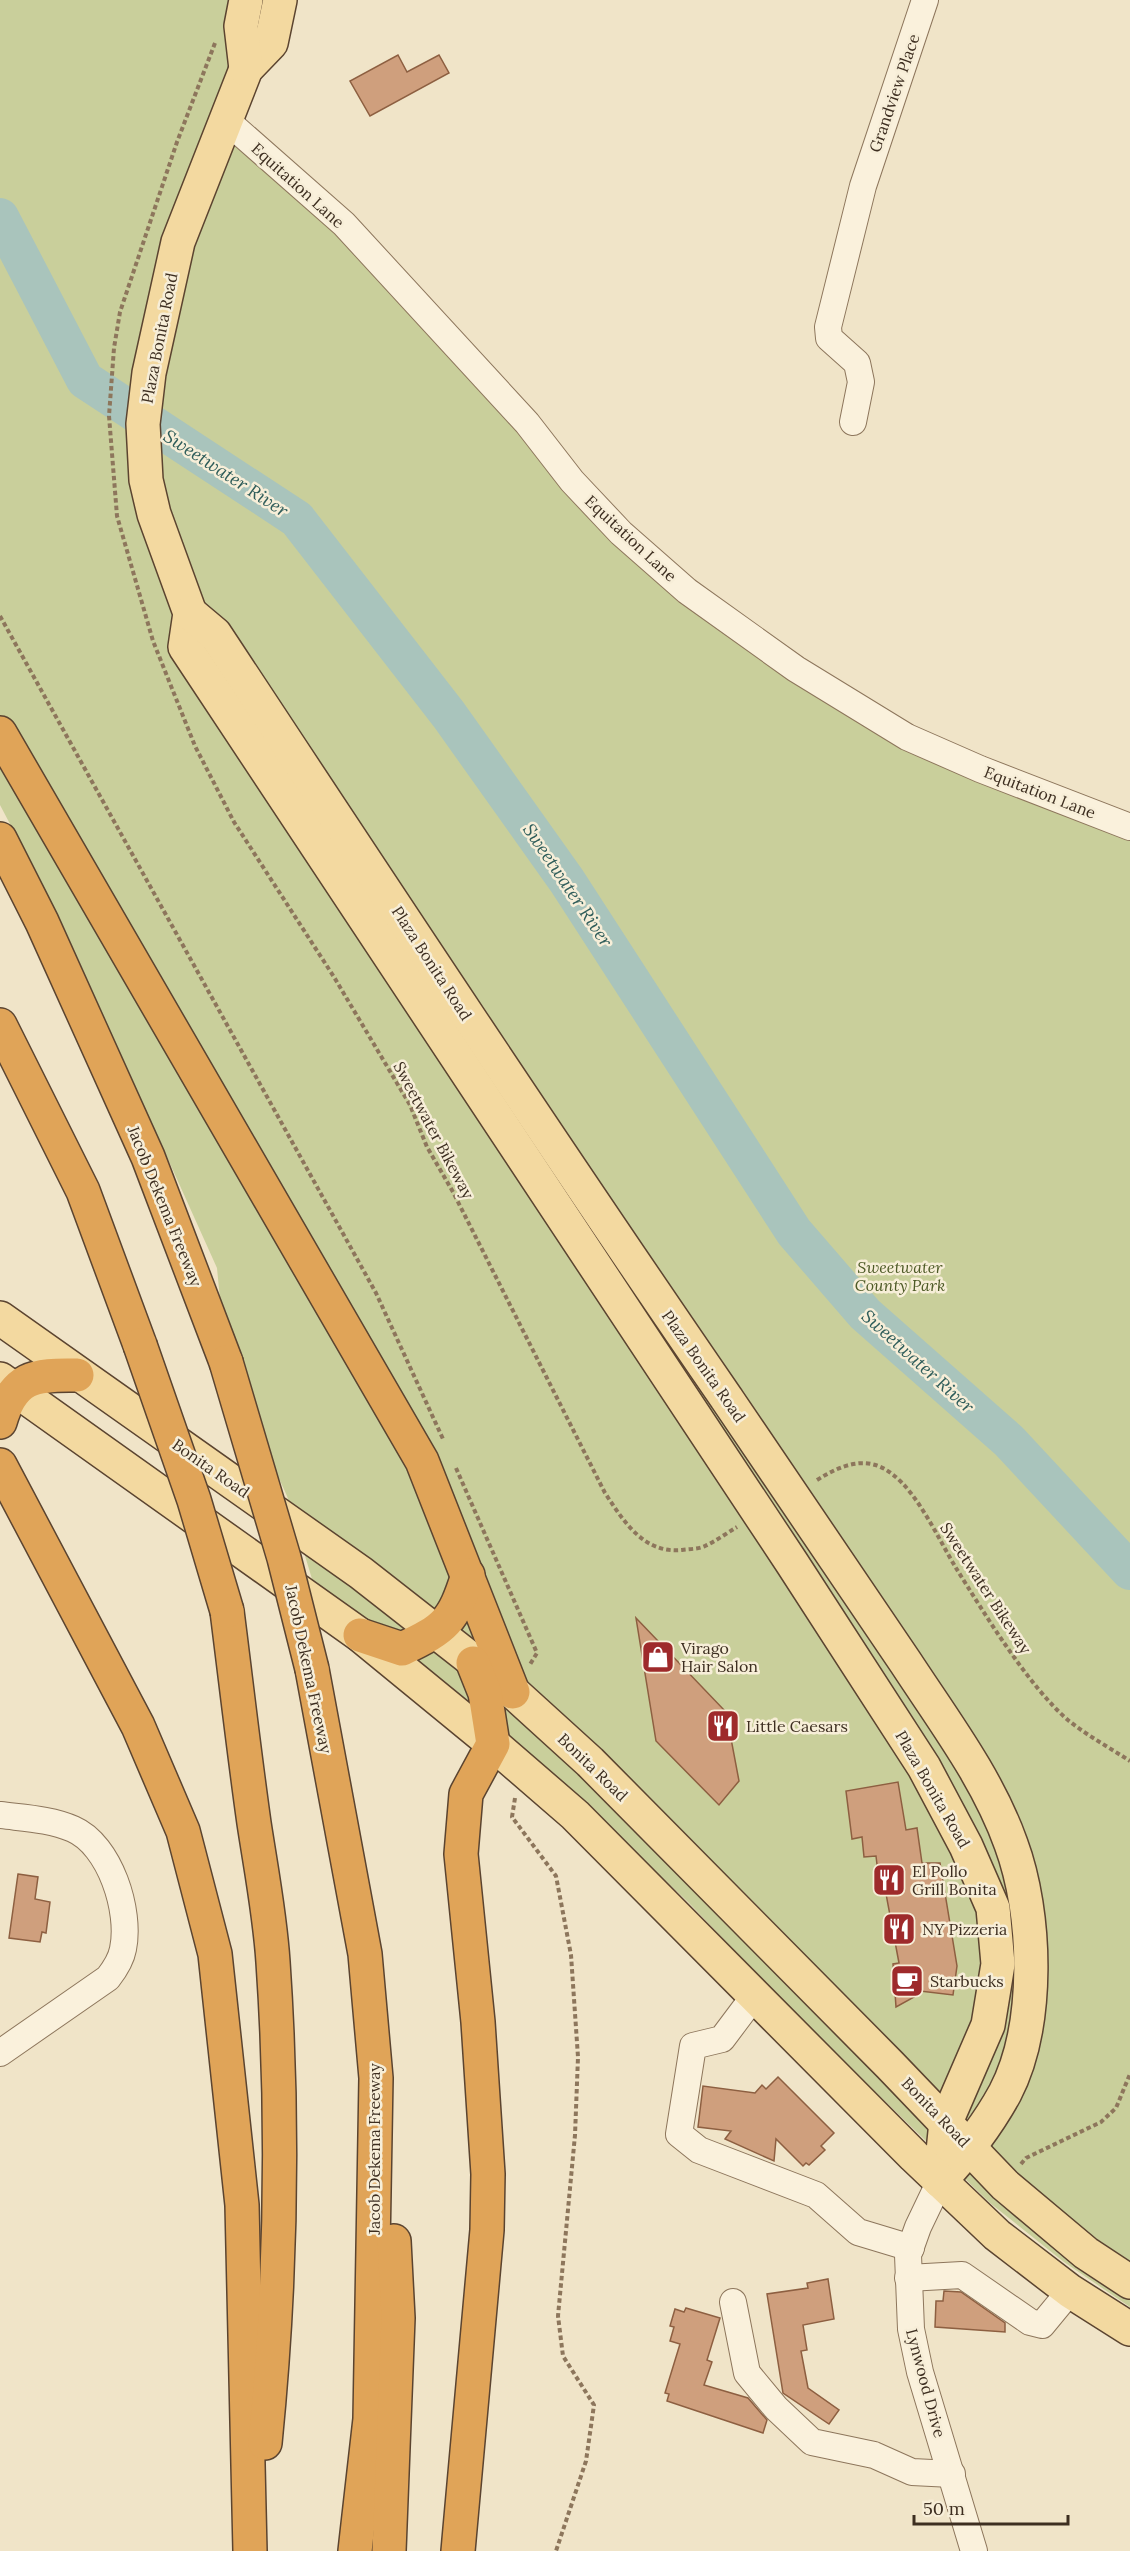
<svg xmlns="http://www.w3.org/2000/svg" width="1130" height="2551" viewBox="0 0 1130 2551" font-family="Lora,serif">
  <style>
    .green { fill: #c9cf9b }
    .lines { fill: none; stroke-linecap: round; stroke-linejoin: round }
    .river { stroke: #a9c4bc; stroke-width: 38 }
    .building { fill: #cf9f7d; stroke: #8d5f41; stroke-width: 1.5 }
    .minor-casing { stroke: #8d765c; stroke-width: 28 }
    .major-casing { stroke: #5b4430; stroke-width: 36 }
    .highway-casing { stroke: #5b4430; stroke-width: 36 }
    .path { stroke: #8d765c; stroke-width: 4; stroke-dasharray: 4.5 3; stroke-linecap: butt }
    .minor { stroke: #faf1dc; stroke-width: 26 }
    .major { stroke: #f3d9a0; stroke-width: 33 }
    .highway { stroke: #e0a458; stroke-width: 33 }
    .highway-bridge-casing { stroke: #5b4430; stroke-width: 36; stroke-linecap: butt }
    .highway-bridge { stroke: #e0a458; stroke-width: 33 }
    .labels { text-anchor: middle; dominant-baseline: central; stroke-width: 5; stroke-linejoin: round; paint-order: stroke }
    .street-label { font-size: 16px; fill: #3d2e20; stroke: #f7eed8 }
    .park-label { font-size: 16px; font-style: italic; fill: #4d5a26; stroke: #f7eed8 }
    .poi-label { font-size: 16px; fill: #3d2e20; stroke: #f7eed8; text-anchor: start }
    .water-label { font-size: 18px; font-style: italic; fill: #2f5d5a; stroke: #f7eed8 }
  </style>
  <rect width="100%" height="100%" fill="#f0e4c8"/>
  <polygon class="green" points="0,0 268,0 223,131 345,226 571,479 795,675 1130,831 1130,2307 1064,2262 990,2203 797,2016 688,1902 556,1778 418,1662 312,1579 287,1496 226,1362 217,1268 59,917 0,805"/>
  <g class="lines">
    <polyline class="river" points="0,217 85,380 297,519 449,715 567,881 794,1232 865,1314 1009,1441 1130,1571"/>
  </g>
  <g class="building">
    <polygon points="398,55 407,72 439,55 449,73 370,116 350,81"/>
    <polygon points="636,1618 726,1712 739,1781 719,1805 656,1741"/>
    <polygon points="898,1782 906,1830 917,1828 922,1863 940,1863 957,1966 953,1995 920,1991 916,1996 896,2007 893,1964 899,1963 886,1894 885,1872 878,1873 876,1856 864,1857 862,1837 852,1839 846,1791"/>
    <polygon points="18,1874 38,1877 35,1899 50,1902 46,1933 42,1932 40,1942 9,1938"/>
    <polygon points="778,2077 834,2133 821,2146 825,2150 809,2165 806,2163 803,2166 776,2139 774,2161 725,2139 731,2131 698,2127 703,2086 755,2093 762,2085 766,2089"/>
    <polygon points="828,2279 834,2319 803,2325 807,2350 801,2351 808,2388 839,2410 829,2424 783,2393 767,2294 808,2288 807,2283"/>
    <polygon points="944,2291 961,2292 1005,2323 1005,2332 935,2327 936,2301 943,2301"/>
    <polygon points="686,2308 720,2318 707,2360 712,2362 704,2385 748,2398 767,2420 763,2433 667,2401 669,2394 665,2393 680,2344 670,2341 674,2327 670,2326 675,2309 684,2312"/>
  </g>
  <g class="lines">
    <defs>
      <g id="minor">
        <polyline points="227,121 344,224 527,423 572,481 621,533 687,591 796,669 907,737 980,769 1130,827"/>
        <polyline points="853,422 861,382 857,363 829,338 828,327 863,186 925,0"/>
        <path d="M0,1815C23,1818 51,1819 73,1829C110,1845 131,1911 123,1949C121,1960 115,1969 108,1978L0,2053"/>
        <polyline points="755,1995 722,2039 693,2046 679,2134 699,2150 816,2195 858,2232 911,2248"/>
        <polyline points="940,2181 918,2227 908,2255 911,2329 920,2372 974,2551"/>
        <polyline points="908,2278 962,2275 1030,2322 1042,2325 1070,2291"/>
        <polyline points="733,2302 747,2373 776,2408 812,2442 874,2455 912,2472 952,2474"/>
      </g>
      <g id="major">
        <polyline points="280,0 271,43 246,69 178,242 149,373 143,424 146,480 154,514 190,613 185,647 792,1563 924,1767 966,1846 993,1908 998,1964 988,2025 946,2122 940,2181"/>
        <polyline points="246,69 241,26 246,0"/>
        <path d="M190,613L215,634C384,890 553,1146 727,1399C787,1487 847,1575 906,1663C944,1721 988,1779 1011,1844C1037,1914 1040,2026 1005,2093C987,2126 965,2154 940,2181"/>
        <polyline points="0,1318 361,1573 513,1692 590,1762 890,2065 1005,2185 1086,2253 1130,2282"/>
        <polyline points="0,1379 360,1635 493,1744 575,1815 914,2156 997,2235 1070,2291 1130,2329"/>
      </g>
      <g id="highway">
        <polyline points="0,733 422,1461 513,1692"/>
        <polyline points="0,839 42,922 148,1157 226,1362"/>
        <polyline points="0,1025 83,1191 140,1345"/>
        <path d="M0,1422C13,1377 34,1374 77,1375"/>
        <polyline points="0,1465 138,1726 183,1831 215,1954 242,2205 250,2551"/>
        <path d="M227,1611C236,1682 244,1752 254,1823C261,1869 270,1915 273,1962C284,2122 281,2284 265,2443"/>
        <path d="M360,1635L402,1649C446,1628 453,1622 468,1575"/>
        <polyline points="312,1669 365,1954 376,2078 370,2419 355,2551"/>
        <polyline points="389,2551 398,2318 394,2241"/>
        <polyline points="458,2551 487,2230 488,2174 478,2022 461,1854 466,1794 493,1744 485,1693 473,1663"/>
      </g>
    </defs>
    <use href="#minor" class="minor-casing"/>
    <use href="#major" class="major-casing"/>
    <use href="#highway" class="highway-casing"/>
    <g class="path">
      <path d="M215,43L177,142L120,312L114,348L109,416L117,516L153,641L195,746L234,822L334,977L410,1105L427,1147L453,1192L605,1493C624,1522 644,1554 682,1550C690,1549 699,1549 705,1546C716,1541 727,1533 737,1527"/>
      <polyline points="0,616 376,1293 443,1439"/>
      <polyline points="456,1468 537,1653 529,1666"/>
      <path d="M817,1480C841,1465 867,1454 892,1474C918,1493 939,1540 956,1568C984,1613 1029,1687 1069,1721C1088,1736 1110,1748 1130,1761"/>
      <polyline points="515,1798 512,1817 556,1876 571,1955 578,2057 575,2135 558,2316 563,2356 594,2405 586,2461 556,2551"/>
      <polyline points="1021,2164 1026,2158 1101,2122 1116,2108 1130,2074"/>
    </g>
    <use href="#minor" class="minor"/>
    <use href="#major" class="major"/>
    <use href="#highway" class="highway"/>
    <defs>
      <g id="highway-bridge">
        <polyline points="140,1345 194,1500 227,1611"/>
        <polyline points="226,1362 284,1558 312,1669"/>
      </g>
    </defs>
    <use href="#highway-bridge" class="highway-bridge-casing"/>
    <use href="#highway-bridge" class="highway-bridge"/>
  </g>
  <defs>
    <symbol id="shop-square" viewBox="-11 -11 22 22"><rect x="-9" y="-9" width="18" height="18" rx="4" fill="#9e2a2b" stroke="#f7eed8"/><path d="M-5-2.5h2.3a2.7 3.5 0 0 1 5.4 0H5L5.5 6h-11ZM-1.5-2.5h3a1.5 2.3 0 0 0-3 0Z" fill="#fff"/></symbol>
    <symbol id="restaurant-square" viewBox="-11 -11 22 22"><rect x="-9" y="-9" width="18" height="18" rx="4" fill="#9e2a2b" stroke="#f7eed8"/><path d="M-5-6h1v4h1v-4h1v4h1v-4h1v5L-1.5 .5V6h-2V.5L-5-1ZM5-6V6H3V1.5H1.5Q1.5-4 5-6Z" fill="#fff"/></symbol>
    <symbol id="cafe-square" viewBox="-11 -11 22 22"><rect x="-9" y="-9" width="18" height="18" rx="4" fill="#9e2a2b" stroke="#f7eed8"/><path d="M-5.5-4.5H6V0H3Q3 3.5 0 3.5H-2.5Q-5.5 3.5-5.5 0ZM3-3.2v2h1.7v-2ZM-6 4.5H4V6H-6Z" fill="#fff"/></symbol>
  </defs>
  <g fill-rule="evenodd">
    <use href="#shop-square" x="639" y="1638" width="38" height="38"/>
    <use href="#restaurant-square" x="704" y="1707" width="38" height="38"/>
    <use href="#restaurant-square" x="870" y="1861" width="38" height="38"/>
    <use href="#restaurant-square" x="880" y="1910" width="38" height="38"/>
    <use href="#cafe-square" x="888" y="1962" width="38" height="38"/>
  </g>
  <g class="labels">
    <g class="street-label">
      <text transform="translate(894 93) rotate(-71)">Grandview Place</text>
      <text transform="translate(298 185) rotate(42)">Equitation Lane</text>
      <text transform="translate(159 338) rotate(-79)">Plaza Bonita Road</text>
      <text transform="translate(631 538) rotate(43)">Equitation Lane</text>
      <text transform="translate(1040 792) rotate(21)">Equitation Lane</text>
      <text transform="translate(432 963) rotate(57)">Plaza Bonita Road</text>
      <text transform="translate(434 1130) rotate(62)">Sweetwater Bikeway</text>
      <text transform="translate(165 1206) rotate(68)">Jacob Dekema Freeway</text>
      <text transform="translate(704 1366) rotate(55)">Plaza Bonita Road</text>
      <text transform="translate(211 1468) rotate(35)">Bonita Road</text>
      <text transform="translate(986 1588) rotate(57)">Sweetwater Bikeway</text>
      <text transform="translate(309 1669) rotate(78)">Jacob Dekema Freeway</text>
      <text transform="translate(593 1767) rotate(44)">Bonita Road</text>
      <text transform="translate(933 1789) rotate(60)">Plaza Bonita Road</text>
      <text transform="translate(936 2112) rotate(46)">Bonita Road</text>
      <text transform="translate(374 2149) rotate(-90)">Jacob Dekema Freeway</text>
      <text transform="translate(926 2383) rotate(75)">Lynwood Drive</text>
    </g>
    <g class="park-label">
      <text x="900" y="1267">Sweetwater<tspan x="900" dy="18">County Park</tspan></text>
    </g>
    <g class="poi-label">
      <text x="681" y="1648">Virago<tspan x="681" dy="18">Hair Salon</tspan></text>
      <text x="746" y="1726">Little Caesars</text>
      <text x="912" y="1871">El Pollo<tspan x="912" dy="18">Grill Bonita</tspan></text>
      <text x="922" y="1929">NY Pizzeria</text>
      <text x="930" y="1981">Starbucks</text>
    </g>
    <g class="water-label">
      <text transform="translate(226 473) rotate(33)">Sweetwater River</text>
      <text transform="translate(568 885) rotate(56)">Sweetwater River</text>
      <text transform="translate(918 1361) rotate(42)">Sweetwater River</text>
    </g>
  </g>
  <path d="M914 2515v9h154v-9" fill="none" stroke="#3d2e20" stroke-width="3"/>
  <text x="923" y="2515" font-size="18" fill="#3d2e20" stroke="#f7eed8" stroke-width="4.5" paint-order="stroke">50 m</text>
</svg>
